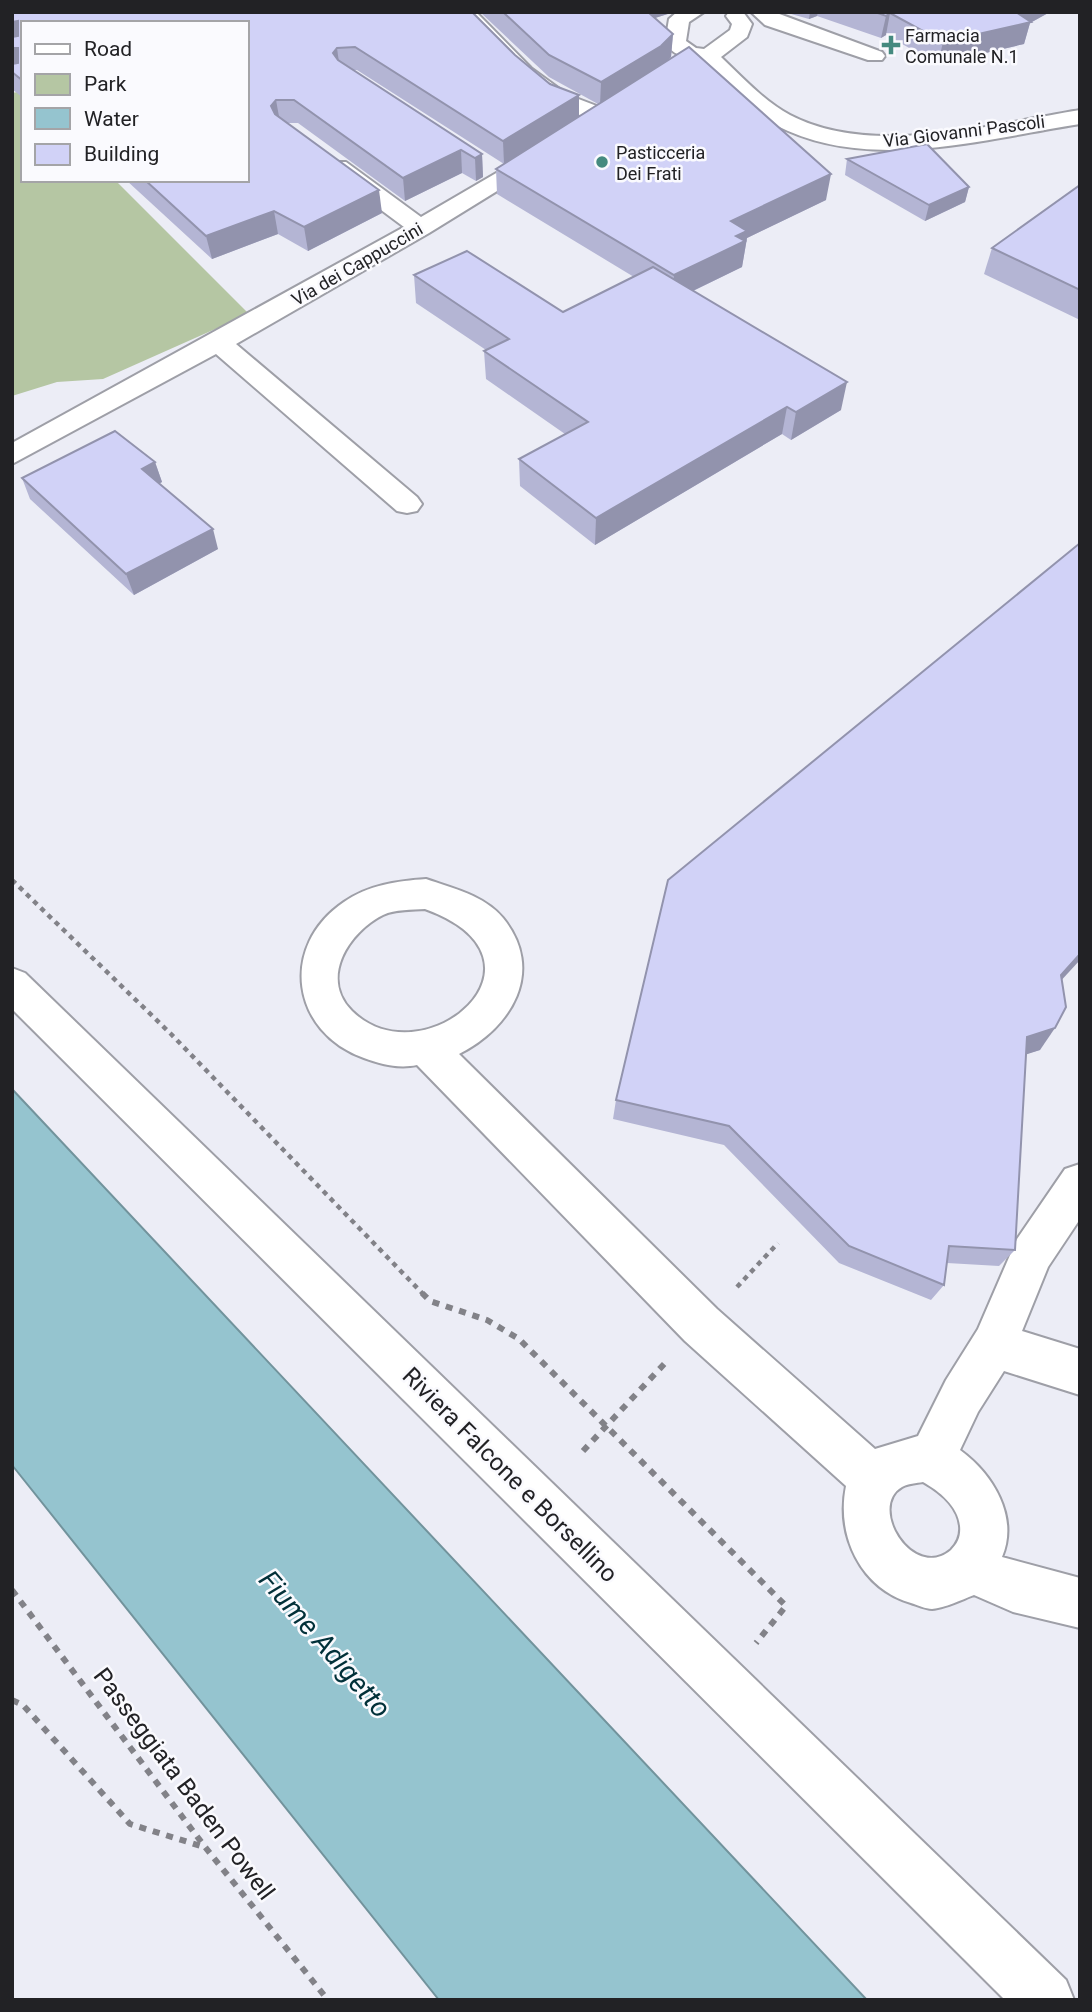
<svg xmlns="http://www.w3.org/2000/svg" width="1092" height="2012" viewBox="0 0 1092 2012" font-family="Roboto,sans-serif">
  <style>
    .green { fill: #b5c6a3 }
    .water { fill: #95c4cf; stroke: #72939c; stroke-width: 2 }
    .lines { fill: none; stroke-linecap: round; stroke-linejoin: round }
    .minor-casing { stroke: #9e9fa7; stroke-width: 4 }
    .major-casing { stroke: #9e9fa7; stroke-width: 4 }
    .path-far1 { stroke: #828288; stroke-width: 4.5; stroke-dasharray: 5 5; stroke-linecap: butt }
    .path { stroke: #828288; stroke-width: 6; stroke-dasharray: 7 7; stroke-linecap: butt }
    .minor { fill: #fff; fill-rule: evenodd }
    .major { fill: #fff; fill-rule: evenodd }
    .wall { fill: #b4b5d4 }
    .shaded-wall { fill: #9293ad }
    .building { fill: #d1d2f7; stroke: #9293ad; stroke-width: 2 }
    .poi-dot { fill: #458a7f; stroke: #fafafe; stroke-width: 2.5 }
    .labels { text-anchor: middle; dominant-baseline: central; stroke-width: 5; stroke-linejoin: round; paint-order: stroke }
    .far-poi-label { font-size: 18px; fill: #222225; stroke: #fafafe; text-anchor: start }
    .far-street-label { font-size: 18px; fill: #222225; stroke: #fafafe }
    .near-street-label { font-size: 24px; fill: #222225; stroke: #fafafe }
    .near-water-label { font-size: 28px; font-style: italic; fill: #013039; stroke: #fafafe }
  </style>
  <rect width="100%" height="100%" fill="#ecedf6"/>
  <polygon class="green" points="23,91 23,180 115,180 249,314 103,379 57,382 12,396 12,93"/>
  <polygon class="water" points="12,1089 867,2000 439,2000 12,1465"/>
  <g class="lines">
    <defs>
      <g id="minor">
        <polygon points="455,12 476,12 531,68 568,95 610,111 613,116 602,123 552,105 517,76"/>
        <path d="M677,12H704L689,22L686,41L696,48L704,49L730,30L732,24L726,16L729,12H743L752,24L747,37L721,57C742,77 764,101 790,115C872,158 993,124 1080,110V124C984,139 866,174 774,124C748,110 727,85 705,65C694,55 677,61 665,43L669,19Z"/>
        <polygon points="751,12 774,12 882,52 885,56 882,60 868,60 765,25"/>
        <polygon points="541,147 552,154 549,159 429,233 236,344 417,497 422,504 417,511 407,513 397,511 216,354 12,464 12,443 404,227 330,172 327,167 330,162 346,162 421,217"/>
        <path d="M426,879C452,888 484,895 503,918C546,971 511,1028 459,1054L717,1309L875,1449L918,1436L946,1380L978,1329L1017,1239L1065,1169L1080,1164V1219L1048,1267L1022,1331L1080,1349V1395L1004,1371L978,1412L960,1450C993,1474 1019,1517 1002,1557L1080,1578V1628L1013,1612L974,1595C961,1600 945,1608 932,1609C926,1609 917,1605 911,1603C860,1588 836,1535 846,1486L685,1341L417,1065C398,1069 381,1064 364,1058C291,1032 279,946 344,902C368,885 397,881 426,879ZM425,909C566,960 424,1081 352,1011C319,978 349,932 383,915C395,909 412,910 425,909ZM923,1482C939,1491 958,1506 960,1526C961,1536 958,1543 951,1550C913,1582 867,1507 902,1487C907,1484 917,1483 923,1482Z"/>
      </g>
      <polygon id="major" points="12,968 25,973 1066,1980 1074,2000 1005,2000 12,1009"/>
    </defs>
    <use href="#minor" class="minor-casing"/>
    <use href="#major" class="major-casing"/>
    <g class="path-far1">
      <polyline points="12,880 171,1034 424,1295"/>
      <polyline points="737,1287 778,1243"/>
    </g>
    <g class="path">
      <polyline points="422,1293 430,1301 487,1320 519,1339 786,1606 756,1643"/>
      <polyline points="583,1451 666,1362"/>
      <polyline points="12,1590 205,1847 328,2000"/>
      <polyline points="12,1700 23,1705 130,1824 204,1847"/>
    </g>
    <use href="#minor" class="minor"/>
    <use href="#major" class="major"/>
  </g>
  <g class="wall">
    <polygon points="12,12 515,55 579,116 598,104 549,77 480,12 674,12 655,18 673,34 671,57 667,61 826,200 747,238 742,267 693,291 841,410 791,440 782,434 595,545 520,486 519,459 565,434 486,379 484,351 486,350 416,303 414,275 563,312 634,277 497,194 496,169 504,164 357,70 353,70 482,154 483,177 476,181 462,173 405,201 298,123 286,123 382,213 308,251 278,234 212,259 126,180 247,180 23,23 23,98 12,89"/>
    <polygon points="784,12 1050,12 1030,23 1024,44 938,64 886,35 881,38 817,16 809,19"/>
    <polygon points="847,159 969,187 965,202 925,221 845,175"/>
    <polygon points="1080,185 1080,320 984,274 992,248"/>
    <polygon points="155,462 162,482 159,484 218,549 134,595 30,499 22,478"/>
    <polygon points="1061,980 1040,1050 1026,1054 1015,1250 999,1266 947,1263 944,1285 931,1300 839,1263 724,1145 613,1119 616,1100"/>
  </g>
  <g class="shaded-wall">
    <polygon points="636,12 674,12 636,24"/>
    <polygon points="810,12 818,12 817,16 809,19"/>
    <polygon points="1015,12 1050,12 1030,23 1024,44 938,64 943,42"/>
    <polygon points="890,13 886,35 881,38 886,16"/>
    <polygon points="18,21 23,37 12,45 12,22"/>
    <polygon points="673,34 671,57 659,69 600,105 601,82"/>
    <polygon points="12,48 18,48 23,64 12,72"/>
    <polygon points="337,48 340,70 333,53"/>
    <polygon points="579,95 579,118 504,164 503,141"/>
    <polygon points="276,100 280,122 275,129 271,106"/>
    <polygon points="461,150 462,173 405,201 403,178"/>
    <polygon points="482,154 483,177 476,181 475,158"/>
    <polygon points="831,174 826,200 747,238 742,267 672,301 674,275 731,221"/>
    <polygon points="969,187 965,202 925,221 929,205"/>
    <polygon points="379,190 382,213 308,251 304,227"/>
    <polygon points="274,211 278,234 212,259 206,236"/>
    <polygon points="847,382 841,410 791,440 796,412"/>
    <polygon points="787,407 782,434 595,545 596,518"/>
    <polygon points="155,462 162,482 148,489 142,469"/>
    <polygon points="213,529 218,549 134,595 126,574"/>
    <polygon points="1080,954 1080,960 1046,997 1061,975"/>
    <polygon points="1055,1028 1040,1050 1012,1059 1027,1037"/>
  </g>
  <g class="building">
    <polygon points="12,12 472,12 515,55 550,84 579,95 503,141 355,47 337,48 333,53 338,60 482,154 475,158 461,150 403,178 294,100 276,100 271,106 275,114 379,190 304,227 274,211 206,236 145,180 247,180 247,23 23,23 23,81 12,72 12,64 18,63 18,48 12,48 12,37 18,36 18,21 12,22"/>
    <polygon points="503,12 648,12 673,34 661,46 601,82 549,55"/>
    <polygon points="875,12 1016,12 1031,22 943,42 890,13 886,16"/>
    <polygon points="689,47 831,174 731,221 747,231 736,236 745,241 674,275 496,169"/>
    <polygon points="927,144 969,187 929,205 847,159"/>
    <polygon points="1080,185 1080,290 992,248"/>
    <polygon points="467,251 563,312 653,267 847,382 796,412 787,407 596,518 519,459 588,422 484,351 509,339 414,275"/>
    <polygon points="115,431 155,462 142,469 213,529 126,574 22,478"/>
    <polygon points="1080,543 1080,954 1061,975 1066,1007 1055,1028 1027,1037 1015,1250 949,1246 944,1285 849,1246 729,1126 616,1100 668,880"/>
  </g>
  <g class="poi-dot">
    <path d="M887.5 34.5h7v7h7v7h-7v7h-7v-7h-7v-7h7z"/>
    <circle cx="602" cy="162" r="7"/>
  </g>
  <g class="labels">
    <g class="far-poi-label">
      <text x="905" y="35">Farmacia<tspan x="905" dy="21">Comunale N.1</tspan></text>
      <text x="616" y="152">Pasticceria<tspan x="616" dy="21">Dei Frati</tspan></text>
    </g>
    <g class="far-street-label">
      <text transform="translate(964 131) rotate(-7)">Via Giovanni Pascoli</text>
      <text transform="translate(357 264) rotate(-30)">Via dei Cappuccini</text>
    </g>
    <g class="near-street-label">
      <text transform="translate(510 1475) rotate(45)">Riviera Falcone e Borsellino</text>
      <text transform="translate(184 1784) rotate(53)">Passeggiata Baden Powell</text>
    </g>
    <g class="near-water-label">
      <text transform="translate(325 1644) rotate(49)">Fiume Adigetto</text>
    </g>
  </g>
  <rect width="1092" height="2012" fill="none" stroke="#222225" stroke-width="28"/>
  <rect x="21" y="21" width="228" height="161" fill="#fafafe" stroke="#a4a4a7" stroke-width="2"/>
  <rect x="35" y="44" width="35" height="10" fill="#ffffff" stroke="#a4a4a7" stroke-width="2"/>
  <text x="84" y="56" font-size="21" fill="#222225">Road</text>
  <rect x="35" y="74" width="35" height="21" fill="#b5c6a3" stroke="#a4a4a7" stroke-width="2"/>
  <text x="84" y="91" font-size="21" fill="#222225">Park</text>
  <rect x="35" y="108" width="35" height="21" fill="#95c4cf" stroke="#a4a4a7" stroke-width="2"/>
  <text x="84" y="126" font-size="21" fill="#222225">Water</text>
  <rect x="35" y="144" width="35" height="21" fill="#d1d2f7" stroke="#a4a4a7" stroke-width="2"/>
  <text x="84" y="161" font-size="21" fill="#222225">Building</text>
</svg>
